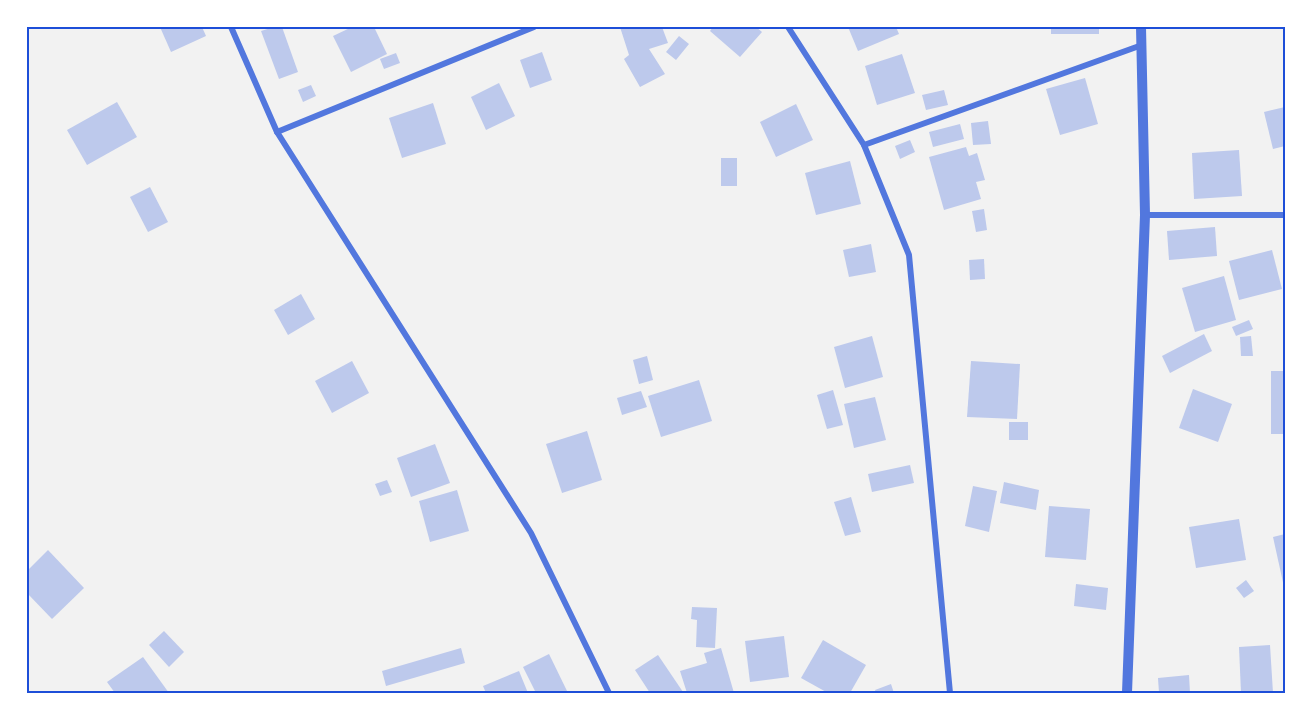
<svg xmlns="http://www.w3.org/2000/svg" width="1312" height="720" viewBox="0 0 1312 720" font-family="'Libre Baskerville',serif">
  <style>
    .building { fill: #bdc9ec }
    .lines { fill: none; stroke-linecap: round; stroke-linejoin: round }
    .minor { stroke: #5277de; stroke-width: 6 }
    .tertiary { stroke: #5277de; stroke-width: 10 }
    .neatline { fill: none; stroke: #1d4ed8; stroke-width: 2 }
  </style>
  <rect width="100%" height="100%" fill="#f2f2f2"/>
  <g class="building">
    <polygon points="160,27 202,27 206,36 171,52"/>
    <polygon points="274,27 282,27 298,72 279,79 261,31"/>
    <polygon points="352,27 374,27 387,54 351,72 333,36"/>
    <polygon points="620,27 662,27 668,43 649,49 665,74 640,87 624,59 629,55"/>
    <polygon points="713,27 756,27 762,32 740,57 710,31"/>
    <polygon points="848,27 896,27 899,34 858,51"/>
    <rect x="1051" y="27" width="48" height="7"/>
    <polygon points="679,36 689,44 676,60 666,52"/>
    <polygon points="542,52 552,80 530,88 520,60"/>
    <polygon points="396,53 400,63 384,69 380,59"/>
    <polygon points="902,54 915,93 877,105 865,66"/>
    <polygon points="1085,78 1098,124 1060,135 1046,89"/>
    <polygon points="499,83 515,116 486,130 471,97"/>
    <polygon points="311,85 316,96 303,102 298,90"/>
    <polygon points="944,90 948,105 926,110 922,95"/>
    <polygon points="117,102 137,137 87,165 67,130"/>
    <polygon points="433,103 446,144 402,158 389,118"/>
    <polygon points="796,104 813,140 776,157 760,122"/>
    <polygon points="1285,107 1285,146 1273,149 1264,112"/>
    <polygon points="988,121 991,144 973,145 971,123"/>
    <polygon points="960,124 964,139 933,147 929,132"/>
    <polygon points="910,140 915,152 900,159 895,146"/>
    <polygon points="966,147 969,156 977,153 985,180 976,182 981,199 944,210 929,157"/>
    <polygon points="1239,150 1242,196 1194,199 1192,153"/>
    <rect x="721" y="158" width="16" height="28"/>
    <polygon points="850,161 861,204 816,215 805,173"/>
    <polygon points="150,187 168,222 148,232 130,197"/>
    <polygon points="984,209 987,230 976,232 972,211"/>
    <polygon points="1215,227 1217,256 1169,260 1167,231"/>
    <polygon points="871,244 876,272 849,277 843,250"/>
    <polygon points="1272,250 1282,289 1239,300 1229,261"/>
    <polygon points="984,259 985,279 970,280 969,260"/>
    <polygon points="1224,276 1236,320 1195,332 1182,288"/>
    <polygon points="301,294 315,319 288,335 274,310"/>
    <polygon points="1249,320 1253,329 1236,336 1232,327"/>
    <polygon points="1204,334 1212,351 1170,373 1162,356"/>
    <polygon points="872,336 883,377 845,388 834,347"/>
    <polygon points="1251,336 1253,356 1241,356 1240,337"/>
    <polygon points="647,356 653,380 639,384 633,360"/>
    <polygon points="352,361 369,393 332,413 315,381"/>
    <polygon points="971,361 1020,364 1017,419 967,417"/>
    <rect x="1271" y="371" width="14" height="63"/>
    <polygon points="699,380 712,421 661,437 648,396"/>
    <polygon points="1193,389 1232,404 1218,442 1179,428"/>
    <polygon points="833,390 843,425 827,429 817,395"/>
    <polygon points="641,391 647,407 622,415 617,398"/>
    <polygon points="875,397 886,440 854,448 844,404"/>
    <rect x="1009" y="422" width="19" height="18"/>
    <polygon points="587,431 602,480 562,493 546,444"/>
    <polygon points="435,444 450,483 411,497 397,458"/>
    <polygon points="910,465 914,483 872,492 868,474"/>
    <polygon points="387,480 392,492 380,496 375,484"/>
    <polygon points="1004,482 1039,490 1036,510 1000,503"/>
    <polygon points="973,486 997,491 989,532 965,526"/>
    <polygon points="457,490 469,531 430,542 419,501"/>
    <polygon points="851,497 861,532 845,536 834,502"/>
    <polygon points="1049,506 1090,509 1086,560 1045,557"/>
    <polygon points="1239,519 1246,560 1196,568 1189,527"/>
    <polygon points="1285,534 1285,587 1284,587 1273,537"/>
    <polygon points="48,550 84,588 52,619 27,593 27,571"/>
    <polygon points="1246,580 1254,591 1244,598 1236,588"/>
    <polygon points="1076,584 1108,588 1106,610 1074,606"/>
    <polygon points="692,607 717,608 715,648 696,647 697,620 691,619"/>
    <polygon points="164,631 184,652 169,667 149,645"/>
    <polygon points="784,636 789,677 750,682 745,641"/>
    <polygon points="823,640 866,665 850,693 828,693 801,678"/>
    <polygon points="1270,645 1273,693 1241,693 1239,647"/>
    <polygon points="461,648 465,663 386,686 382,671"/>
    <polygon points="721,648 734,693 687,693 680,671 707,663 704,653"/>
    <polygon points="549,654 568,693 536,693 523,667"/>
    <polygon points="658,655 683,692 681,693 650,693 635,670"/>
    <polygon points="143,657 169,693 115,693 107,682"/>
    <polygon points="519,671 528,693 486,693 483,686"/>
    <polygon points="1189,675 1190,693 1159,693 1158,678"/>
    <polygon points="891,684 894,693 876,693 875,690"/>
  </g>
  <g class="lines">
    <g class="minor">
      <polyline points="231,27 277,132 531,533 609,693"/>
      <polyline points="788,27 864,145 909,255 950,693"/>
      <polyline points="277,132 534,27"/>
      <polyline points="864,145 1142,45"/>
      <polyline points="1145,215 1285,215"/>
    </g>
    <polyline class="tertiary" points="1127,693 1145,215 1141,27"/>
  </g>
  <rect width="1312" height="720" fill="none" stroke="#ffffff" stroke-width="57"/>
  <rect x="28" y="28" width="1256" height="664" class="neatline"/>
</svg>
